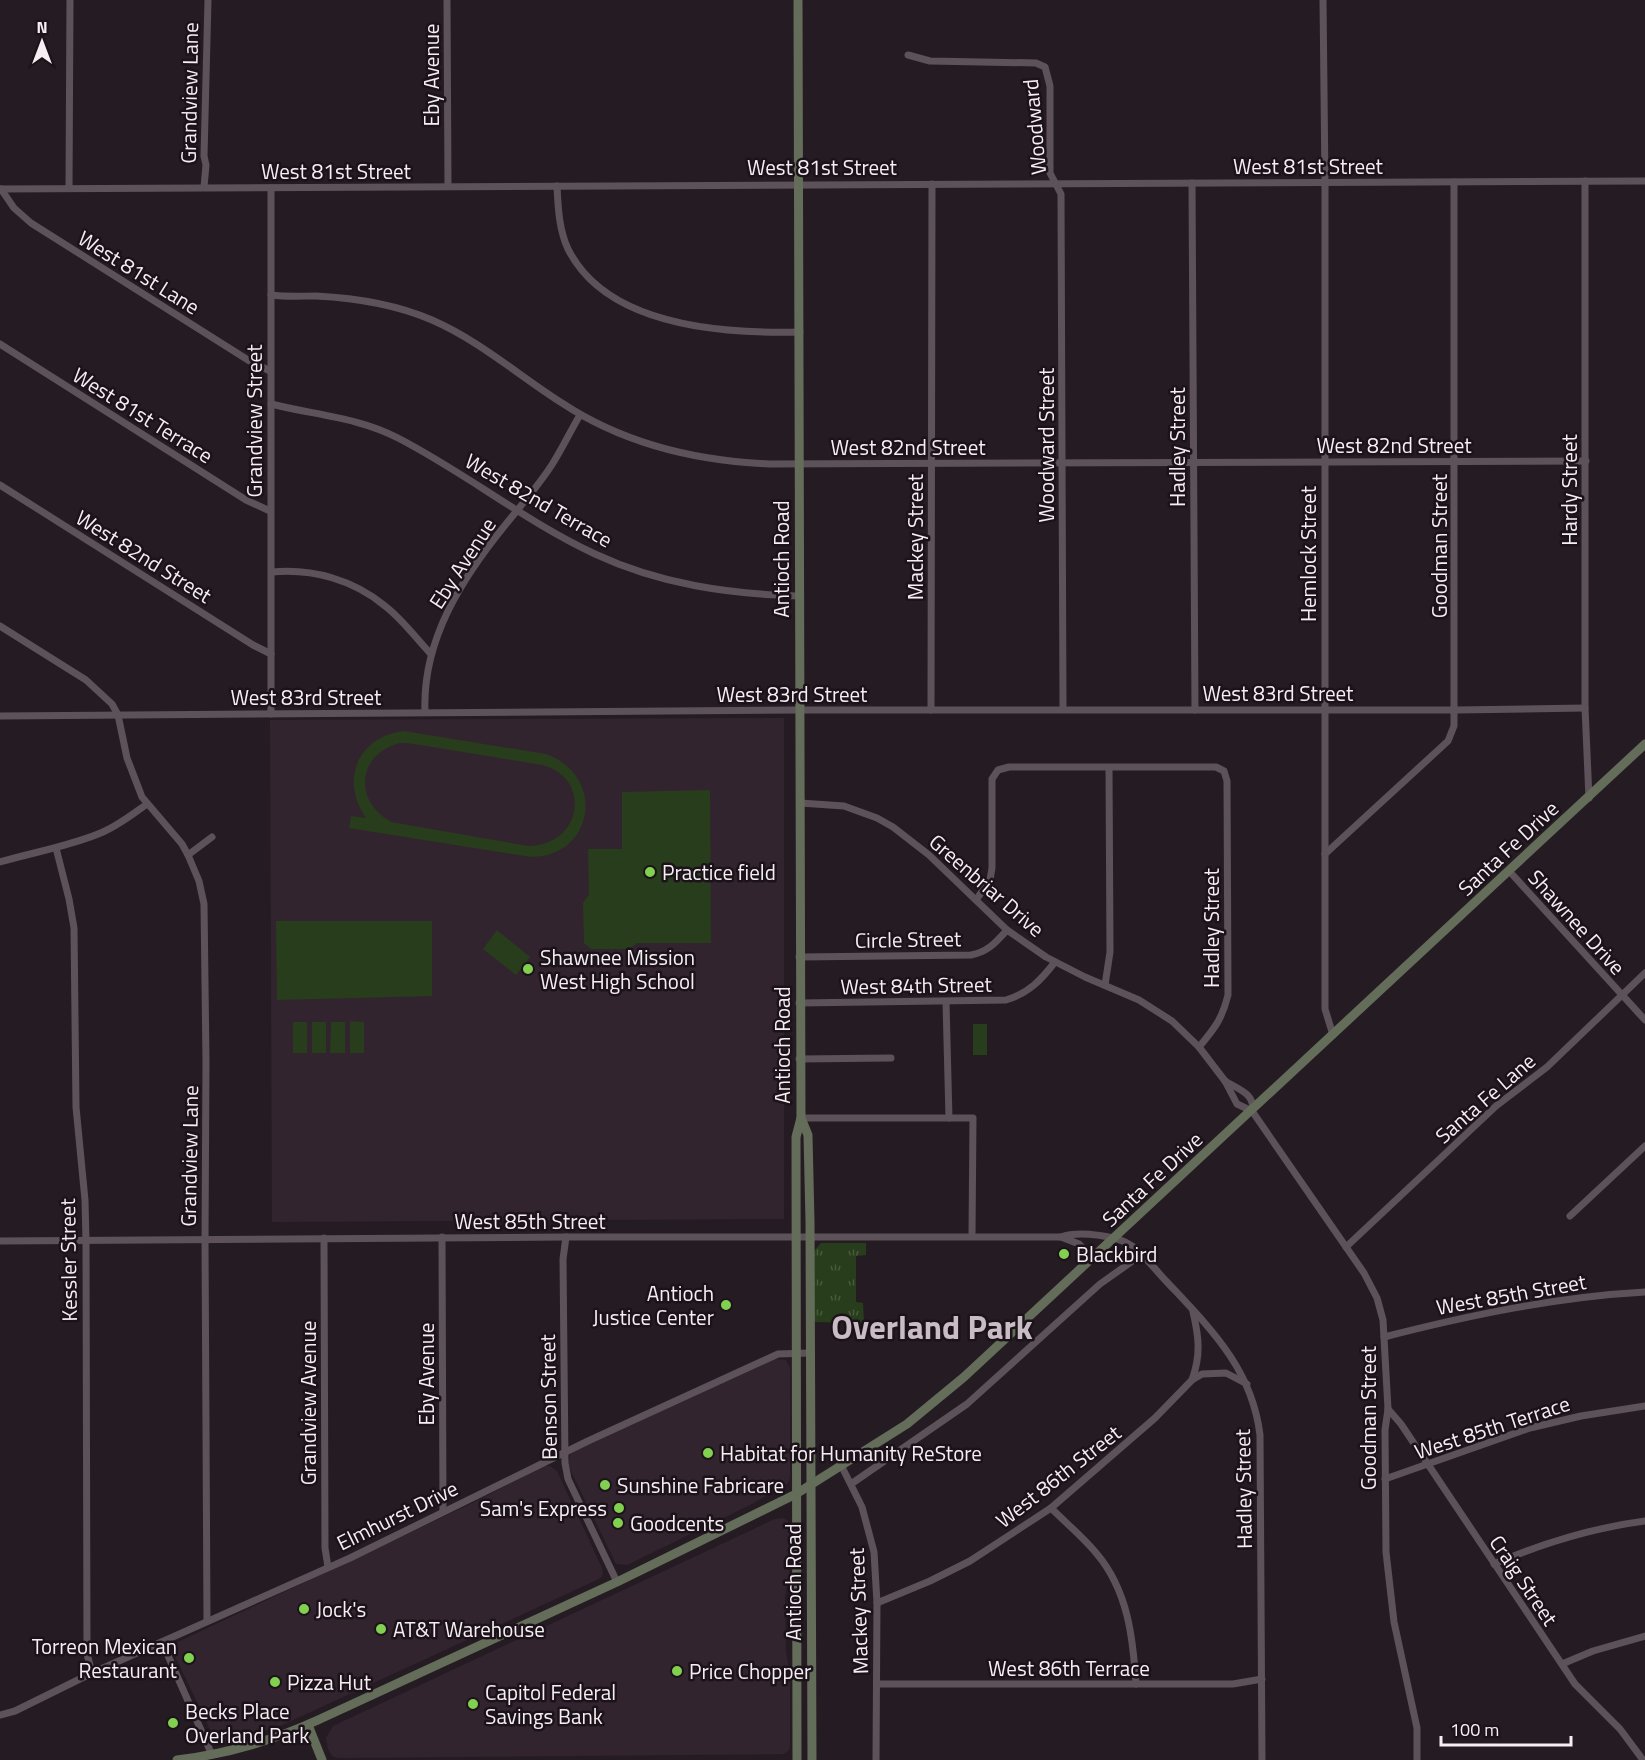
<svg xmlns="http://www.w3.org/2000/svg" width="1645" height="1760" viewBox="0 0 1645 1760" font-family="'Titillium Web',sans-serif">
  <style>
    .built { fill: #32242e }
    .green { fill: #283d1c; fill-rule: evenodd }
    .park { fill: url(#park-tufts) }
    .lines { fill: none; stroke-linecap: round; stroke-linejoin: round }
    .street { stroke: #5d525a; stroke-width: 7 }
    .secondary { stroke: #646d59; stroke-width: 9 }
    .poi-dot { fill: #82d04f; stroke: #1c131a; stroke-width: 2 }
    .labels { text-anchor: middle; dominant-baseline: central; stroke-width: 5; stroke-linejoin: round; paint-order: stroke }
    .street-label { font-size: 21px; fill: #f5eef3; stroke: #1c131a }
    .poi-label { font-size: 21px; fill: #f5eef3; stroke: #1c131a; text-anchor: start }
    .town-label { font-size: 33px; font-weight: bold; fill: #c9bcc5; stroke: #1c131a }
  </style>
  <defs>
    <pattern id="park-tufts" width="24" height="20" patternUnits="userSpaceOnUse" patternTransform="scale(1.5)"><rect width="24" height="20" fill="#283d1c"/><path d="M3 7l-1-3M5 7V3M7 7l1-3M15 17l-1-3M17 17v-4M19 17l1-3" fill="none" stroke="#48593d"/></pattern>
  </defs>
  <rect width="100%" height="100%" fill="#251c23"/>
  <g class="built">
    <polygon points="784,718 784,1219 272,1222 270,720"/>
    <polygon points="775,1359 786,1360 790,1368 790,1477 788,1483 754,1503 627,1565 616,1564 568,1465 570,1455 574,1451"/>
    <polygon points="543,1466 550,1466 557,1471 602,1568 603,1573 601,1578 278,1727 223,1743 214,1738 174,1654 174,1645 176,1643 479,1500"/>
    <polygon points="784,1518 788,1521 790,1530 790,1566 785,1598 786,1652 790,1674 790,1745 789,1750 784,1754 338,1758 332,1756 328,1749 326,1738 333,1726 775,1519"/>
  </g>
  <g class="green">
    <path d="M404,731L546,754C606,775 595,857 531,857L349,828L351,816L366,818C340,780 357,737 404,731ZM400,743H408L542,765C592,777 583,846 528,846L391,822C353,801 357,754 400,743Z"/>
    <polygon points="710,790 711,943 637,943 629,949 591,949 584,943 583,903 589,895 588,849 622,849 622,792"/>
    <polygon points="276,921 432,921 432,996 277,1000"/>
    <polygon points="497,930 530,957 516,975 483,949"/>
    <polygon points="350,1021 364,1022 364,1053 350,1053"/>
    <rect x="293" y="1022" width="14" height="31"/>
    <rect x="312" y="1022" width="14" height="31"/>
    <polygon points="331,1022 345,1022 345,1053 330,1053"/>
    <rect x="973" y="1024" width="14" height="31"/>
  </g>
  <polygon class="park" points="821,1243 866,1243 866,1255 856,1256 856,1302 863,1303 864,1323 814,1322 814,1251"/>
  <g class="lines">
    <g class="street">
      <polyline points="447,0 448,186"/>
      <polyline points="1323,0 1325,182 1325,1009 1333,1035"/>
      <polyline points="908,55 930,61 1036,63 1045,67 1050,86 1050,173 1061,194 1063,709"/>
      <polyline points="1585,181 1585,708 1589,798"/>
      <polyline points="1192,183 1195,710"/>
      <path d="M557,186C558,207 559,230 568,249C607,327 723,334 800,332"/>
      <polyline points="204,187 206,165 204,156 208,0"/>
      <polyline points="69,188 70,0"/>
      <polyline points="271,188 271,714"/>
      <polyline points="0,189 1645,181"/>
      <polyline points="1,189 14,208 31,223 248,360 270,371"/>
      <path d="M271,295C286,297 301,296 316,296C356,298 395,304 432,320C480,341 518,375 562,403C624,444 697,461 770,464L1586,461"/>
      <polyline points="0,344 246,500 270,511"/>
      <path d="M271,404C314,415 358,417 398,438C466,473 526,522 595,554C659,584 728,594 799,596"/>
      <polyline points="0,485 253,645 271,654"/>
      <path d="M272,572C312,568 354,580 385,606C402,619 415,637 430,653"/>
      <polyline points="0,626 86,680 112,704 118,715 127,758 142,797 182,844 188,855 199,881 204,904 206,1062 205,1240 207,1621"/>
      <polyline points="931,710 932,184"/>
      <path d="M425,712C422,640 462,578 506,524C522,504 540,484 553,463C563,447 571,430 580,415"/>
      <polyline points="0,716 799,710 1456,710 1585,708"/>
      <polyline points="800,803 844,806 877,818 893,827 929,855 1007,930 1046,957 1085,977 1139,1000 1172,1021 1199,1047 1225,1081 1237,1104 1252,1111"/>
      <polyline points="56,848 69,899 74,928 76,1107 85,1200 86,1241 87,1654 92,1673"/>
      <polyline points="1325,854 1448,741 1454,726 1454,182"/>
      <polyline points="188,855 212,837"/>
      <path d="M0,862C34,852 71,846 103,832C119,825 133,814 147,804"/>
      <polyline points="1510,872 1645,1020"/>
      <path d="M976,900L990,880L992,868V779L998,770L1009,767H1216L1224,771L1227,781L1228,995C1222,1019 1215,1028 1199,1047"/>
      <path d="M799,957L971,955C988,952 996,942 1007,930"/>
      <polyline points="1105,985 1110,952 1109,768"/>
      <polyline points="946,1002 949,1118"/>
      <path d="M799,1003L1006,1000C1029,993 1041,980 1055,962"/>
      <polyline points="799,1059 891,1058"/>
      <path d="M1225,1081C1238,1089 1253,1093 1253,1109"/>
      <polyline points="1252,1111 1364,1273 1377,1298 1383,1320 1388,1409 1385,1430 1386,1552 1394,1622 1417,1728 1417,1760"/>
      <polyline points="801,1118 973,1118 972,1236"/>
      <polyline points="1570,1216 1645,1146"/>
      <polyline points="442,1237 443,1511"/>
      <polyline points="566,1237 563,1259 565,1463 568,1479 617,1582"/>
      <polyline points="1061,1237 1079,1244 1093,1258"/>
      <polyline points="324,1238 325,1548 328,1567"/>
      <path d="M0,1241L566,1237H1061C1078,1231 1117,1235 1132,1246C1145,1255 1156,1271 1167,1282C1211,1329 1252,1369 1260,1435L1262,1760"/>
      <polyline points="1346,1247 1496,1106 1547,1067 1645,973"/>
      <path d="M1384,1337C1470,1315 1556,1297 1645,1292"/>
      <path d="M1192,1380C1201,1355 1199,1337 1193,1312"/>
      <polyline points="1388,1409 1401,1424 1575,1684 1620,1729 1643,1760"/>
      <polyline points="842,1467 862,1507 874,1552 877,1603 876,1760"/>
      <polyline points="1385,1479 1530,1428 1581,1416 1645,1406"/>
      <polyline points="851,1484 967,1404 1100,1284 1141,1255"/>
      <path d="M1051,1508C1066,1523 1083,1537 1097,1554C1128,1591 1133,1638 1136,1684"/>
      <path d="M1494,1564C1543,1543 1592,1528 1645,1521"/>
      <polyline points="877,1603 930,1581 970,1561 1051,1508 1155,1418 1192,1380 1202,1374 1226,1373 1247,1384"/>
      <polyline points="162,1642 212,1755"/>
      <polyline points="1562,1664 1593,1651 1645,1636"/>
      <polyline points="877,1684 1233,1684 1262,1679"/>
      <polyline points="0,1715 15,1711 92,1673 350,1558 588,1441 778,1354 810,1353"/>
    </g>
    <g class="secondary">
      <polyline points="801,1118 808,1135 810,1222 812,1760"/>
      <polyline points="308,1725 322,1760"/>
      <path d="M177,1760C227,1754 272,1741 318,1720L617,1582L796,1494L907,1424L964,1377L1645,744"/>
      <polyline points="797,1760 796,1137 801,1118 798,0"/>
    </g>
  </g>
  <g class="poi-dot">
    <circle cx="650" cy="872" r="6"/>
    <circle cx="528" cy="969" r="6"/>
    <circle cx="1064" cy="1254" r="6"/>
    <circle cx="726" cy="1305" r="6"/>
    <circle cx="708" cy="1453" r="6"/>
    <circle cx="605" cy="1485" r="6"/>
    <circle cx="619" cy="1508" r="6"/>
    <circle cx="618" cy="1523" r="6"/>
    <circle cx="304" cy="1609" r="6"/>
    <circle cx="381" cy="1629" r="6"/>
    <circle cx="189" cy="1658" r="6"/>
    <circle cx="677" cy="1671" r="6"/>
    <circle cx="275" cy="1682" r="6"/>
    <circle cx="473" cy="1704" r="6"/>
    <circle cx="173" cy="1723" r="6"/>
  </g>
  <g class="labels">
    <g class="street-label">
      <text transform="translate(431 75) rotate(-90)">Eby Avenue</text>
      <text transform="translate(189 93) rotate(-89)">Grandview Lane</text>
      <text transform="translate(1034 127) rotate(-95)">Woodward</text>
      <text x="1308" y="166">West 81st Street</text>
      <text x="822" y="167">West 81st Street</text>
      <text x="336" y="171">West 81st Street</text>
      <text transform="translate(139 272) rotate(32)">West 81st Lane</text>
      <text transform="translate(143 415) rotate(32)">West 81st Terrace</text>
      <text transform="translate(254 421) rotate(-90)">Grandview Street</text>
      <text transform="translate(1046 445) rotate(-90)">Woodward Street</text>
      <text x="1394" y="445">West 82nd Street</text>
      <text x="908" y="447">West 82nd Street</text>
      <text transform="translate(1177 447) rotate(-90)">Hadley Street</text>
      <text transform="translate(1569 490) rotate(-90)">Hardy Street</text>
      <text transform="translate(539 500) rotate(30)">West 82nd Terrace</text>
      <text transform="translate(915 537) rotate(-90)">Mackey Street</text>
      <text transform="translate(1439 546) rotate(-90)">Goodman Street</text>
      <text transform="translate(1308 554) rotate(-90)">Hemlock Street</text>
      <text transform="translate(144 556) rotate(32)">West 82nd Street</text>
      <text transform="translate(781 559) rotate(-90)">Antioch Road</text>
      <text transform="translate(462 563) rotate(-57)">Eby Avenue</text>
      <text x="1278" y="693">West 83rd Street</text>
      <text x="792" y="694">West 83rd Street</text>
      <text x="306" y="697">West 83rd Street</text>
      <text transform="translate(1508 848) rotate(-43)">Santa Fe Drive</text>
      <text transform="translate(987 885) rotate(41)">Greenbriar Drive</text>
      <text transform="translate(1577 922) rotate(48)">Shawnee Drive</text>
      <text transform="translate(1211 928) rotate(-90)">Hadley Street</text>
      <text transform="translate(908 939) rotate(-1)">Circle Street</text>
      <text transform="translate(916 985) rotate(-1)">West 84th Street</text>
      <text transform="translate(782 1045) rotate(-90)">Antioch Road</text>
      <text transform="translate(1485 1098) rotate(-41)">Santa Fe Lane</text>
      <text transform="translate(189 1156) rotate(-89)">Grandview Lane</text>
      <text transform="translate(1152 1179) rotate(-43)">Santa Fe Drive</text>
      <text x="530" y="1221">West 85th Street</text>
      <text transform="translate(68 1260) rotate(-91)">Kessler Street</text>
      <text transform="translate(1511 1294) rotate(-10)">West 85th Street</text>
      <text transform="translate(426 1374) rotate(-90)">Eby Avenue</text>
      <text transform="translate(548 1397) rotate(-91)">Benson Street</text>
      <text transform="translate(308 1403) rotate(-90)">Grandview Avenue</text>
      <text transform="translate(1368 1418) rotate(-90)">Goodman Street</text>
      <text transform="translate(1492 1427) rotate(-18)">West 85th Terrace</text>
      <text transform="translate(1058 1476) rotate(-38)">West 86th Street</text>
      <text transform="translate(1243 1489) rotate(-91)">Hadley Street</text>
      <text transform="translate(397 1515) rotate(-26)">Elmhurst Drive</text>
      <text transform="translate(1524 1580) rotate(56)">Craig Street</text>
      <text transform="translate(793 1582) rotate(-90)">Antioch Road</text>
      <text transform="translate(858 1611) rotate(-92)">Mackey Street</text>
      <text x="1069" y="1668">West 86th Terrace</text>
    </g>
    <g class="poi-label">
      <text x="662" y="872">Practice field</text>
      <text x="540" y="957">Shawnee Mission<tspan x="540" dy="24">West High School</tspan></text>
      <text x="1076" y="1254">Blackbird</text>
      <text x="714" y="1293" text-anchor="end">Antioch<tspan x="714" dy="24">Justice Center</tspan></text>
      <text x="720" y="1453">Habitat for Humanity ReStore</text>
      <text x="617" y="1485">Sunshine Fabricare</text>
      <text x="607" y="1508" text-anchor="end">Sam's Express</text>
      <text x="630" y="1523">Goodcents</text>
      <text x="316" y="1609">Jock's</text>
      <text x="393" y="1629">AT&amp;T Warehouse</text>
      <text x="177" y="1646" text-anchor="end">Torreon Mexican<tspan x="177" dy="24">Restaurant</tspan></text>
      <text x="689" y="1671">Price Chopper</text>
      <text x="287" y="1682">Pizza Hut</text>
      <text x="485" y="1692">Capitol Federal<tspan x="485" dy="24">Savings Bank</tspan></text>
      <text x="185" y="1711">Becks Place<tspan x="185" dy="24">Overland Park</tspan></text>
    </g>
    <g class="town-label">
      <text x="932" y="1327">Overland Park</text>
    </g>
  </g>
  <g transform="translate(42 42)" stroke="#1c131a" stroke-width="4.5" paint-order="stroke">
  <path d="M0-4.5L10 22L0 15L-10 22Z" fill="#f5eef3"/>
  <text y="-9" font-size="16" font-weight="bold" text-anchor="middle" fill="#f5eef3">N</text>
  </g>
  <path d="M1441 1736v9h130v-9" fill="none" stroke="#f5eef3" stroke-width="3"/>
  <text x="1450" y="1736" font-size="18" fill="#f5eef3" stroke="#1c131a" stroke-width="4.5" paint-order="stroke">100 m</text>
</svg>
